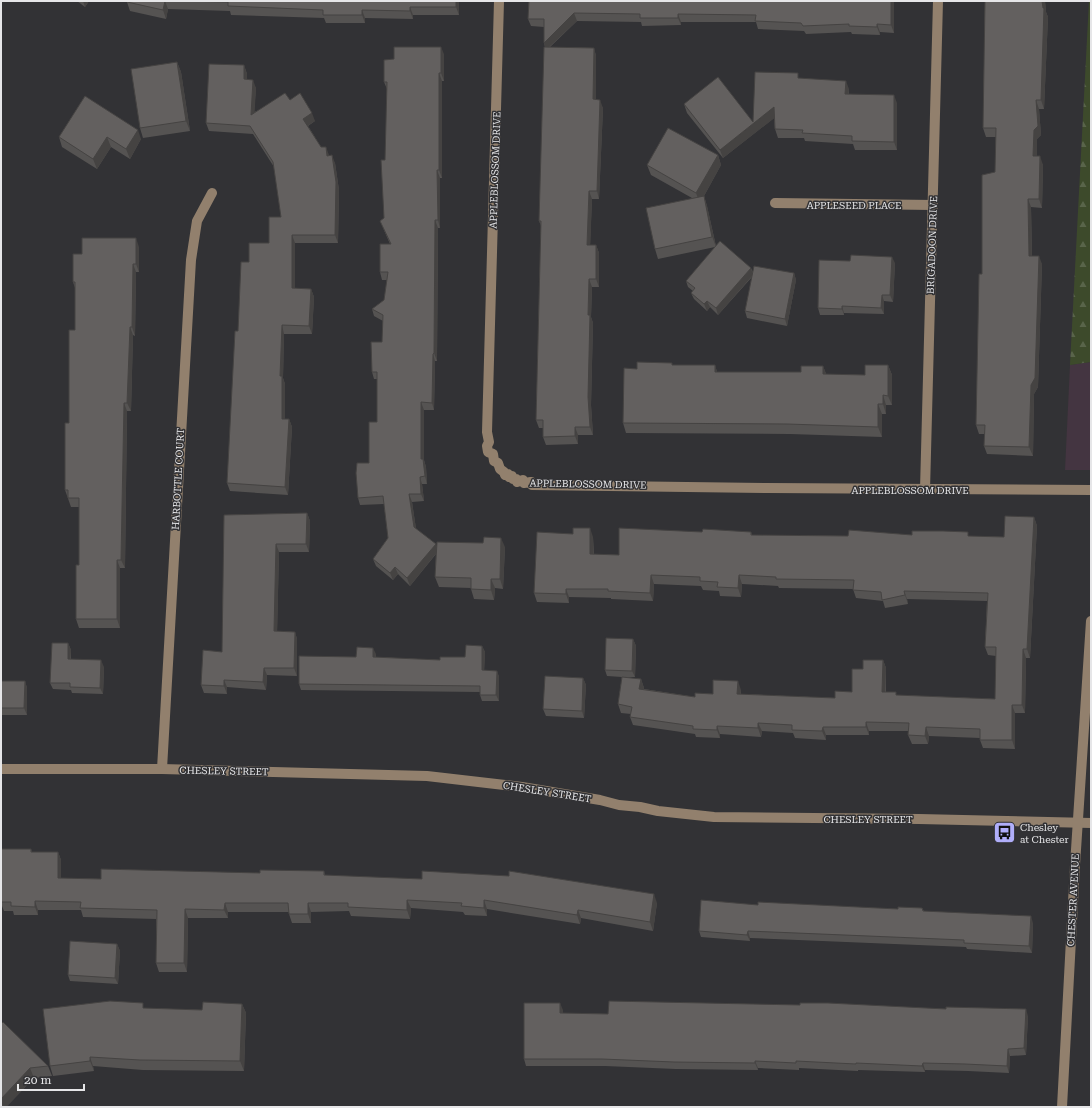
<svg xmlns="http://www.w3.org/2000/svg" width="1092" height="1108" viewBox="0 0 1092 1108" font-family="'Roboto Serif',serif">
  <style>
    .education { fill: #443541 }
    .forest { fill: url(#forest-firs) }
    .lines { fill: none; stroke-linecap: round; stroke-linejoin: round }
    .minor { stroke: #92806d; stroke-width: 10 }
    .wall { fill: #555352 }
    .shaded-wall { fill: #454342 }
    .building { fill: #63605f; stroke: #454342 }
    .labels { text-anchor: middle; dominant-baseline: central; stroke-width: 3; stroke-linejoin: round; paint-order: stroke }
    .street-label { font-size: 10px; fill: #e6e6e8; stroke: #323235 }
    .poi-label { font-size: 10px; fill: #e6e6e8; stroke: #323235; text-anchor: start }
  </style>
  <defs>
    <pattern id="forest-firs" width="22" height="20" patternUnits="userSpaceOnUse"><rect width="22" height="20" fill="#3d4a2b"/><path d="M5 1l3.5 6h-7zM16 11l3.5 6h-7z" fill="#59644a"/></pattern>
  </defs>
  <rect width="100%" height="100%" fill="#323235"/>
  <polygon class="education" points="1091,362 1091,470 1065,470 1070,365"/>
  <polygon class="forest" points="1089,1 1091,1 1091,362 1070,365"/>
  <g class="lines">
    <g class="minor">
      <polyline points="499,1 487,432 489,442 487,446 488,452 493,454 494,461 498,463 500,469 504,472 505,475 508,474 509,477 512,476 513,479 516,479 517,482 523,480 524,483 531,482 532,485 768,488 1091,490"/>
      <polyline points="775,203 933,205"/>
      <polyline points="925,490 938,1"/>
      <polyline points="1,769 162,769 427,776 522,787 600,800 619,805 640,807 658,811 714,817 919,819 1091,823"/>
      <polyline points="162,769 191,260 197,221 212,193"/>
      <polyline points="1062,1107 1075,865 1091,621"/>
    </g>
  </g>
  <g class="wall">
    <polygon points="77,1 89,1 85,7"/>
    <polygon points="127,1 459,1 459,15 413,15 413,19 365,18 365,23 326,23 324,18 231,15 230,11 168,9 166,19 130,11 127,2"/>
    <polygon points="529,1 894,1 894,33 880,32 880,35 852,34 851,32 806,34 804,31 758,29 756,22 681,22 681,25 642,26 641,22 577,21 550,47 594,48 596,56 596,99 603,108 599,199 592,199 590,245 596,245 599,253 599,287 592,287 591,317 593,323 591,405 593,435 578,435 578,444 546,445 543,437 543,428 539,428 536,420 541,226 539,221 545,47 544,43 544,27 531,26 528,19"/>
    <polygon points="985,1 1045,1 1046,12 1048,17 1044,109 1039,109 1041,135 1037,139 1037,156 1043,165 1042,208 1031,207 1032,256 1042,264 1038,387 1034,394 1033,456 987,454 984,446 984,434 979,434 976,425 982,274 995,172 996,137 986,137 983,128"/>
    <polygon points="444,54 444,81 442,81 442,178 440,178 440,228 438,228 437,361 435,361 434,410 424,410 424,460 426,467 427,484 422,484 424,501 412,502 416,529 436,544 436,546 505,547 503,589 495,588 494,600 474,599 471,589 471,588 439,587 435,577 436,554 410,586 398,574 393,580 376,566 373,559 388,538 384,504 360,505 358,498 369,463 377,422 377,379 374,379 372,372 382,342 383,321 374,316 372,309 384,300 387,280 382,280 380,272 390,244 380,221 384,218 387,89 384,82 394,59"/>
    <polygon points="177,62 181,72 190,131 143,138 140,128"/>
    <polygon points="244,65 247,74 247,79 256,88 254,112 290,100 315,121 308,126 321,147 329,156 335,163 339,190 338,243 295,243 295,288 311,289 314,297 312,334 284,334 283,378 285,384 285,419 289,419 292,427 288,495 230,491 227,483 238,331 249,262 269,243 281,217 274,167 253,134 209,131 206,123"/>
    <polygon points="800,78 849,89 849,94 897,103 897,150 855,150 853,144 805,141 804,138 778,138 775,129 774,118 723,158 687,113 684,104 753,122"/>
    <polygon points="85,96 141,139 130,159 111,147 97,169 62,147 59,137"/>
    <polygon points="718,155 721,165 704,196 707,206 716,246 751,268 753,272 794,273 796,280 787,326 747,318 745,311 752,277 718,315 710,307 707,311 694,299 691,293 693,291 688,287 686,281 715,247 658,259 655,249 692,198 651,175 647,165"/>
    <polygon points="139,247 139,272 136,272 135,336 133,335 131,411 127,411 125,568 120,568 120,628 79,628 76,619 79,565 79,507 71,507 65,490 75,330 75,288 73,282 82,254"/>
    <polygon points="850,261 895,263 893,302 884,301 884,314 844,313 844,315 820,315 818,308"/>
    <polygon points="673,365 715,365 717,372 801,372 823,366 826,374 865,375 888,365 892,375 892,405 886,405 886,414 882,414 882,437 790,434 626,433 623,423 637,369"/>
    <polygon points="307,513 310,521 309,552 279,552 277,631 295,632 297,639 297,676 267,675 266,690 227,687 227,694 204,693 201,685 222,652 224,515"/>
    <polygon points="1034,517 1037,526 1030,658 1026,658 1025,713 1015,713 1015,749 983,748 980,740 980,738 929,736 928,744 912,744 908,735 909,731 869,731 869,735 826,735 826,740 795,738 793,733 762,731 761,737 720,734 720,738 696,737 695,734 633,725 630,717 631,714 621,713 618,704 622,677 607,676 605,670 633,639 636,646 635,677 625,677 641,679 644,688 644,689 695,697 713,694 741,690 741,694 835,698 852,692 863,669 883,660 886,668 886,692 897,695 995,699 996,656 988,655 985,647 987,601 907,599 908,604 885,608 883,601 856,598 853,589 779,588 778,586 742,584 741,597 720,596 719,591 703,590 701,586 654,584 653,601 611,599 611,598 569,597 569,603 537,602 534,593 573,534 593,537 594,554 619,555 702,532 751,532 752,535 848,536 912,535 969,536 1004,537"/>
    <polygon points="68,643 71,650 71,659 104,667 103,694 72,693 71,690 53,689 50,683"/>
    <polygon points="482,646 485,652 484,670 497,671 499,677 499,701 482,701 480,695 480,692 301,690 299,684 356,657 376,654 376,657 440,660 465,657"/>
    <polygon points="583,678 586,685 584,718 546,716 543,709"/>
    <polygon points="1,681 25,681 27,688 27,715 1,715"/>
    <polygon points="1,849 31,849 32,852 58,852 61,860 61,878 101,879 324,871 325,875 657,903 653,931 581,918 580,924 487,909 487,916 465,915 463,912 411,908 410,919 351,916 349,911 311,912 311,923 292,923 289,914 289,912 228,912 228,918 188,918 187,972 159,972 156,963 156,919 83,917 81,910 38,910 38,915 14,915 13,911 4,911 2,906 1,906"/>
    <polygon points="758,905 898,909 922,908 924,911 1033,923 1032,953 967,949 966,947 750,938 750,941 701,937 699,931"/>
    <polygon points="117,944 120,951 118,984 70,981 68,975"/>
    <polygon points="242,1004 246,1013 244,1071 143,1070 93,1066 94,1071 53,1076 50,1066 145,1008 202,1010"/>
    <polygon points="563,1010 563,1013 608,1014 1028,1016 1026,1055 1010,1056 1009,1073 968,1071 925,1070 925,1072 858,1070 858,1071 799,1068 799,1070 758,1068 758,1070 676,1069 605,1066 526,1066 524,1059"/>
    <polygon points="1,1024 48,1066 52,1076 34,1078 7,1106 1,1107"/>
  </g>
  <g class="shaded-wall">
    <polygon points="83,1 89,1 85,7"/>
    <polygon points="165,1 168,9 166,19 163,10"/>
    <polygon points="456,1 459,1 459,15 456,7"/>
    <polygon points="891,1 894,1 894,33 891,25"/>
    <polygon points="1042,1 1045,1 1046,12 1048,17 1044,109 1041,100"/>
    <polygon points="410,7 413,15 413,19 410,11"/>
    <polygon points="362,10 365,18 365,23 362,15"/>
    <polygon points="574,13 577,21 546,50 544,43"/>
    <polygon points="678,14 681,22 681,25 678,18"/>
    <polygon points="877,24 880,32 880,35 877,27"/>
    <polygon points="441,47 444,54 444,81 441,73"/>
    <polygon points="594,48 596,56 596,107 593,99"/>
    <polygon points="177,62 181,72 190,131 186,121"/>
    <polygon points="244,65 247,74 247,87 244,79"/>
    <polygon points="439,73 442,81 442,178 439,170"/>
    <polygon points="253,80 256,88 254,123 251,115"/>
    <polygon points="846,81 849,89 848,102 845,94"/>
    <polygon points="894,95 897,103 897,150 894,142"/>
    <polygon points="600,100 603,108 599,199 597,191"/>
    <polygon points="1036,100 1039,109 1041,135 1037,139 1037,165 1033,156 1034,130"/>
    <polygon points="774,107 777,116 723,158 720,150"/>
    <polygon points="312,113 315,121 306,127 303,119"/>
    <polygon points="138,130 141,139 130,159 126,149"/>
    <polygon points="107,137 111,147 97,169 93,159"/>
    <polygon points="326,147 329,155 330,164 327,156"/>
    <polygon points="332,155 335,163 339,190 338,243 335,235"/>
    <polygon points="718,155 721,165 704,196 707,206 716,247 696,193"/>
    <polygon points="1040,156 1043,165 1042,208 1039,199"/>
    <polygon points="437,170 440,178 440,228 438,220"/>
    <polygon points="589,191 592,199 590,253 587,245"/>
    <polygon points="1028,199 1031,207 1032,264 1029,256"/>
    <polygon points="435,220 438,228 437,361 434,353"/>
    <polygon points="292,235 295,243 295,296 292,288"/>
    <polygon points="136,238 139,247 139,272 136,264"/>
    <polygon points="596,245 599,253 599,287 596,279"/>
    <polygon points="1039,256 1042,264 1038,387 1034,394 1033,456 1029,447 1031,385"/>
    <polygon points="892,257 895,263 893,302 890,295"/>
    <polygon points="133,264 136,272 135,336 132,327"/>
    <polygon points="751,268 753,275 718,315 716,308"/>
    <polygon points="794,273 796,280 787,326 785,319"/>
    <polygon points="589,279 592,287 591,317 593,323 591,405 593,435 590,427 588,397 588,315"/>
    <polygon points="311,289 314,297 312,334 309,326"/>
    <polygon points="882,295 884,301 884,314 881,308"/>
    <polygon points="707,301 710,307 707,311 704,304"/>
    <polygon points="842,306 844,313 844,315 842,309"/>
    <polygon points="282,325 284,334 283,378 285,384 285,427 282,419 280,376"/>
    <polygon points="130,327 133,335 131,411 127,403"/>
    <polygon points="433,354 435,361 434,410 432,403"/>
    <polygon points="715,365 718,375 715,372"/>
    <polygon points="888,365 892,375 892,405 888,396"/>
    <polygon points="823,366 827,376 823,374"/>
    <polygon points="883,395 886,405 886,414 883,404"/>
    <polygon points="421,402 424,410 424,460 426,467 427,484 425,476 421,459"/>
    <polygon points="124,403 127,411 125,568 121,560"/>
    <polygon points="878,404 882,414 882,437 878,427"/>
    <polygon points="289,419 292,427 288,495 285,487"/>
    <polygon points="575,427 578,435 578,444 575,436"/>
    <polygon points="420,477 422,484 424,501 421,494"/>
    <polygon points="409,494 412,502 417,535 414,527"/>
    <polygon points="307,513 310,521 309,552 306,544"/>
    <polygon points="1034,517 1037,526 1030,658 1027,649"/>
    <polygon points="590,528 593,537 594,563 590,554"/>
    <polygon points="501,538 505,547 503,589 500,579"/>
    <polygon points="276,544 279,552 277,639 274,631"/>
    <polygon points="436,544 438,551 410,586 407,578"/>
    <polygon points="117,560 120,568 120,628 117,619"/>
    <polygon points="395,567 398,574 393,580 390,573"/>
    <polygon points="651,575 654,584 653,601 650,593"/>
    <polygon points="739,575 742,584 741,597 738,588"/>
    <polygon points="491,579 495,588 494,600 491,590"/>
    <polygon points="566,589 569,597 569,603 566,594"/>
    <polygon points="904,591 907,599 908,604 905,595"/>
    <polygon points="295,632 297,639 297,676 294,668"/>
    <polygon points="633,639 636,646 635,677 632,671"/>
    <polygon points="68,643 71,650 70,665 68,659"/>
    <polygon points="482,646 485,652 484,677 482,670"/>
    <polygon points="373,648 376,654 375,663 373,657"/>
    <polygon points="1023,649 1026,658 1025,713 1022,705"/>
    <polygon points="101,660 104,667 103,694 100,688"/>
    <polygon points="883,660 886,668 885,700 882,692"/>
    <polygon points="264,668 267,675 266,690 263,682"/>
    <polygon points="497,671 499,677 499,701 496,695"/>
    <polygon points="583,678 586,685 584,718 582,711"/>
    <polygon points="641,679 644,688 642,697 639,689"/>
    <polygon points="224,680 227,687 227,694 224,686"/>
    <polygon points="25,681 27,688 27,715 24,708"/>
    <polygon points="738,681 741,690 740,702 737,694"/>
    <polygon points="1012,705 1015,713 1015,749 1012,740"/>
    <polygon points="866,722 869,731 869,735 866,727"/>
    <polygon points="758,723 762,731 761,737 758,728"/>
    <polygon points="717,726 720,734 720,738 717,730"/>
    <polygon points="823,727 826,735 826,740 822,731"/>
    <polygon points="926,727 929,736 928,744 925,736"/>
    <polygon points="58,852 61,860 61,886 58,878"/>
    <polygon points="654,894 657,903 653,931 650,922"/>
    <polygon points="407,900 411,908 410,919 407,910"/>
    <polygon points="484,900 487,909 487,916 484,908"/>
    <polygon points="35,901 38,910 38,915 35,907"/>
    <polygon points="225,903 228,912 228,918 224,910"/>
    <polygon points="308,903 311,912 311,923 308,914"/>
    <polygon points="185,909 188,918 187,972 184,963"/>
    <polygon points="578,910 581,918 580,924 577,915"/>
    <polygon points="1031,916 1033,923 1032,953 1029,946"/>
    <polygon points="748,931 750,938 750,941 747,935"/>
    <polygon points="117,944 120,951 118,984 115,978"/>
    <polygon points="560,1003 563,1010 563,1020 560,1013"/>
    <polygon points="242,1004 246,1013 244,1071 240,1061"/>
    <polygon points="1026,1009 1028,1016 1026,1055 1024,1048"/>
    <polygon points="1008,1049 1010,1056 1009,1073 1007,1066"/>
    <polygon points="90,1057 93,1066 94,1071 90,1061"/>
    <polygon points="755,1061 758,1068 758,1070 755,1063"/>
    <polygon points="923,1063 925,1070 925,1072 922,1066"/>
    <polygon points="30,1068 34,1078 6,1107 3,1107 1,1102 1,1099"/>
  </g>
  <g class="building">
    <polygon points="127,1 165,1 163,10 127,2"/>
    <polygon points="182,1 456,1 456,7 410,7 410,11 362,10 362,15 323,15 323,10 228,6 228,2"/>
    <polygon points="529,1 891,1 891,25 877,24 877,27 849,26 849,24 803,26 801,23 755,21 756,15 678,14 678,18 640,18 640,14 574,13 544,43 544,19 528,19"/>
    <polygon points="985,1 1042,1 1043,8 1044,8 1041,100 1036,100 1038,126 1034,130 1033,156 1040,156 1039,199 1028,199 1029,256 1039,256 1035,378 1031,385 1029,447 984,446 985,425 976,425 979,274 982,274 982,175 995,172 996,128 983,128"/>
    <polygon points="394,47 441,47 441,73 439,73 439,170 437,170 438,220 435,220 434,353 433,354 432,403 421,402 421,459 423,459 425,476 420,477 421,494 409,494 414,527 436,544 407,578 395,567 390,573 373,559 388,538 383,496 358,498 356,473 357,463 369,463 369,422 377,422 377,372 372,372 371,342 382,342 383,315 372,309 384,300 388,272 380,272 380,244 391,244 380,221 384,218 381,160 385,160 387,82 384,82 384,60 394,59"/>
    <polygon points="544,47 594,48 593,99 600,100 597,191 589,191 587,245 596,245 596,279 589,279 588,315 590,315 588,397 590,427 575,427 575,436 543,437 543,420 536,420 541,221 539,221"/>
    <polygon points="177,62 186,121 140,128 131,69"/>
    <polygon points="209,64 244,65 244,79 253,80 251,115 285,93 290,100 300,93 312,113 303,119 321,147 326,147 327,156 332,155 336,182 335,235 292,235 292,288 311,289 309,326 282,325 280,376 282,376 282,419 289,419 285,487 227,483 235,331 238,331 241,262 249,262 249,243 269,243 269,217 281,217 273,162 250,126 206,123"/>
    <polygon points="755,72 798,73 798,78 846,81 845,94 894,95 894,142 852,141 852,136 802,133 803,130 775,129 774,107 720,150 684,104 718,77 753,122"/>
    <polygon points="85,96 138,130 126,149 107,137 93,159 59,137"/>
    <polygon points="668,128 718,155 696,193 647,165"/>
    <polygon points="704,196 712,237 655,249 646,208"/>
    <polygon points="82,238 136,238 136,264 133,264 132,327 130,327 127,403 124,403 121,560 117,560 117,619 76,619 76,565 79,565 79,498 68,498 68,490 65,490 65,423 69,423 69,330 75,330 75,282 73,282 73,254 82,254"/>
    <polygon points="720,241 751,268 716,308 707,301 704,304 691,293 695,288 686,281"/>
    <polygon points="851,255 892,257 890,295 882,295 881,308 842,306 842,309 818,308 819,260 850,261"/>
    <polygon points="754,266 794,273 785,319 745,311"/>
    <polygon points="637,362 672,363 672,365 715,365 715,372 801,372 801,366 823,366 823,374 865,375 865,365 888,365 888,396 883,395 883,404 878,404 878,427 787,424 623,423 624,368 637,369"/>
    <polygon points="307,513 306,544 276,544 274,631 295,632 294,668 264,668 263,682 224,680 224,686 201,685 203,650 222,652 224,515"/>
    <polygon points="1005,516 1034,517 1027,649 1023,649 1022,705 1012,705 1012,740 980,740 980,729 926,727 925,736 908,735 909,723 866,722 866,727 823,727 822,731 792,730 792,725 758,723 758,728 717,726 717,730 693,729 693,726 630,717 632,707 618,704 622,677 641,679 639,689 695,697 695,693 713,694 713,680 738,681 737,694 835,698 835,691 852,692 852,669 863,669 863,660 883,660 882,692 896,692 896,695 995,699 996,647 985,647 988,593 904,591 905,595 882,600 881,592 853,590 854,580 776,579 776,577 739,575 738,588 717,587 718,582 700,581 700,577 651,575 650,593 608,591 608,589 566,589 566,594 534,593 537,532 573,534 573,528 590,528 590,554 619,555 619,528 702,532 703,529 751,532 751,535 848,536 849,530 912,535 912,531 943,531 968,532 968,536 1004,537"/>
    <polygon points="484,537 501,538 500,579 491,579 491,590 471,589 471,578 435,577 437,542 483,543"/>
    <polygon points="606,638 633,639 632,671 605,670"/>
    <polygon points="52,643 68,643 68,659 101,660 100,688 70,687 70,683 50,683"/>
    <polygon points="466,645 482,646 482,670 497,671 496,695 480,695 480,686 299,684 299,656 356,657 357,647 373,648 373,657 440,660 440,657 465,657"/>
    <polygon points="545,676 583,678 582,711 543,709"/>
    <polygon points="1,681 25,681 24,708 1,708"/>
    <polygon points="1,849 31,849 31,852 58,852 58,878 101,879 101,869 260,873 260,870 324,871 324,875 422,879 422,871 509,876 509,871 654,894 650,922 578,910 577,915 484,900 484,908 461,906 462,903 407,900 407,910 348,907 348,903 308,903 308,914 289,914 288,903 225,903 224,910 185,909 184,963 156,963 157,910 80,908 81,902 35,901 35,907 11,906 11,902 1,902"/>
    <polygon points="701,900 758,905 758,902 898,909 898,907 922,908 923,911 1031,916 1029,946 964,943 964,940 748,931 747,935 699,931"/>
    <polygon points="70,941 117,944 115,978 68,975"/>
    <polygon points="110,1001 143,1003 143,1008 202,1010 203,1002 242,1004 240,1061 140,1060 90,1057 90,1061 50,1066 43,1009"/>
    <polygon points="609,1001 800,1005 800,1003 828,1003 946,1009 946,1007 1026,1009 1024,1048 1008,1049 1007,1066 965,1064 923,1063 922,1066 856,1063 856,1064 796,1061 796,1063 755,1061 755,1063 674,1062 602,1059 524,1059 524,1003 560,1003 560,1013 608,1014"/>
    <polygon points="3,1022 48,1066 30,1068 1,1099 1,1024"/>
    <polygon points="1,1105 13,1107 1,1107"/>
  </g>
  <defs>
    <symbol id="bus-square" viewBox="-11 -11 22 22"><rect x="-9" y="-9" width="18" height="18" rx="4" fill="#b0aefa" stroke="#323235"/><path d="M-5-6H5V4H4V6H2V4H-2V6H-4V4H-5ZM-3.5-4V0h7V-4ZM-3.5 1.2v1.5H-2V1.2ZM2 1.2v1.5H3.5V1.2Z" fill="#111"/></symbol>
  </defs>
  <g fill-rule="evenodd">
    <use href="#bus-square" x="992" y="820" width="25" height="25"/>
  </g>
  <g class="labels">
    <g class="street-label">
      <text transform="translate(495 170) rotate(-88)">APPLEBLOSSOM DRIVE</text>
      <text x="854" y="205">APPLESEED PLACE</text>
      <text transform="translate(932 245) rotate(-88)">BRIGADOON DRIVE</text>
      <text transform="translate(178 479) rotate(-87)">HARBOTTLE COURT</text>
      <text transform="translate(588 484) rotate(1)">APPLEBLOSSOM DRIVE</text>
      <text x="910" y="490">APPLEBLOSSOM DRIVE</text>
      <text transform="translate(224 771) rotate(1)">CHESLEY STREET</text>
      <text transform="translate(547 792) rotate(9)">CHESLEY STREET</text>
      <text x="868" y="819">CHESLEY STREET</text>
      <text transform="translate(1073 900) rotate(-87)">CHESTER AVENUE</text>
    </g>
    <g class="poi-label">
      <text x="1020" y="827">Chesley<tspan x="1020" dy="12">at Chester</tspan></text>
    </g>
  </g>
  <rect width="1092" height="1108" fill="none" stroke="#e6e6e8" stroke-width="4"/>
  <path d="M18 1084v6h66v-6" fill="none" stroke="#e6e6e8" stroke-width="2"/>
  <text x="24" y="1084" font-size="12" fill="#e6e6e8" stroke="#323235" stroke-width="3" paint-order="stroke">20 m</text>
</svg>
